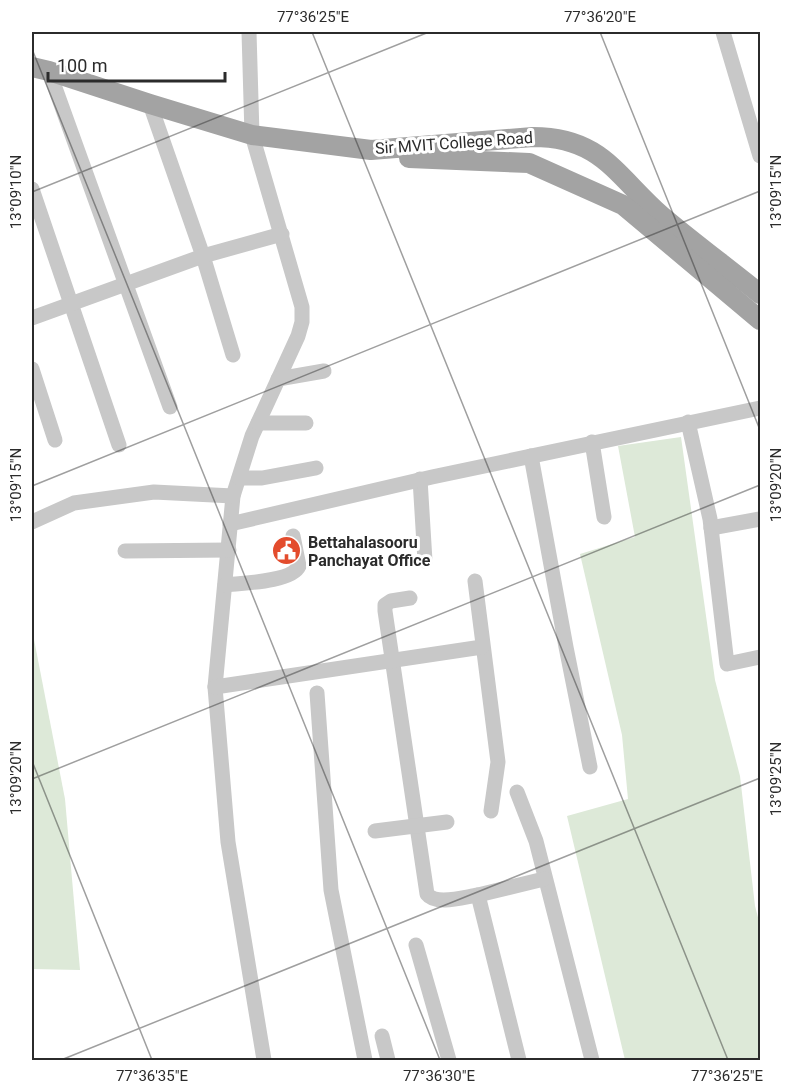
<svg xmlns="http://www.w3.org/2000/svg" width="792" height="1092" viewBox="0 0 792 1092" font-family="Roboto,sans-serif">
  <style>
    .green { fill: #dde9d8 }
    .lines { fill: none; stroke-linecap: round; stroke-linejoin: round }
    .minor { stroke: #c8c8c8; stroke-width: 15 }
    .major { stroke: #a3a3a3; stroke-width: 20 }
    .ticks { fill: none; stroke: #2b2b2b; stroke-width: 1.5; stroke-opacity: 0.45 }
    .labels { text-anchor: middle; dominant-baseline: central; stroke-width: 6; stroke-linejoin: round; paint-order: stroke }
    .street-label { font-size: 16px; fill: #2b2b2b; stroke: #fff }
    .poi-label { font-size: 16px; font-weight: bold; fill: #2b2b2b; stroke: #fff; text-anchor: start }
    .neatline { fill: none; stroke: #2b2b2b; stroke-width: 2 }
    .ticks-label { font-size: 15px; text-anchor: middle; fill: #2b2b2b }
  </style>
  <rect width="100%" height="100%" fill="#fff"/>
  <g class="green">
    <polygon points="681,437 715,680 740,776 755,906 760,925 760,1060 625,1060 567,816 628,799 622,735 580,554 635,537 618,446"/>
    <polygon points="32,629 65,799 80,970 32,969"/>
  </g>
  <g class="lines">
    <g class="minor">
      <polyline points="249,32 252,135 302,307 302,322 298,336 252,436 233,496 215,687 228,842 264,1060"/>
      <polyline points="723,32 760,156"/>
      <polyline points="49,71 170,407"/>
      <polyline points="150,104 203,256 233,355"/>
      <polyline points="32,189 119,445"/>
      <polyline points="32,318 203,256 282,234"/>
      <polyline points="32,369 55,440"/>
      <polyline points="278,379 324,371"/>
      <polyline points="688,422 710,519 727,664 760,657"/>
      <polyline points="258,423 306,423"/>
      <polyline points="592,442 604,517"/>
      <polyline points="531,456 566,647 590,767"/>
      <polyline points="239,478 262,478 316,468"/>
      <polyline points="420,479 425,561"/>
      <polyline points="32,522 74,503 154,492 233,496"/>
      <polyline points="230,524 432,477 760,408"/>
      <polyline points="711,528 760,519"/>
      <polyline points="125,551 229,550"/>
      <polyline points="475,581 498,762 491,811"/>
      <path d="M225,585C242,583 292,582 299,566L293,536"/>
      <path d="M410,598L391,601L385,605V611L427,894C436,906 464,897 478,895"/>
      <polyline points="215,687 482,647"/>
      <polyline points="317,693 331,890 365,1060"/>
      <polyline points="517,792 536,841 592,1060"/>
      <polyline points="375,831 447,822"/>
      <polyline points="416,945 449,1060"/>
      <polyline points="382,1036 388,1060"/>
      <polyline points="519,1060 478,895 544,879"/>
    </g>
    <g class="major">
      <path d="M32,67L49,71L150,104L252,135L371,150L533,137C602,137 617,177 662,216C694,243 728,268 760,294"/>
      <polyline points="409,158 529,163 623,205 760,320"/>
    </g>
  </g>
  <path class="ticks" d="M312,32L728,1060M600,32L760,430M32,49L440,1060M32,192L429,32M32,486L760,191M32,761L152,1060M32,779L760,485M61,1060L760,778"/>
  <defs>
    <symbol id="civic-disc" viewBox="-11 -11 22 22"><circle r="9.5" fill="#e34c2d" stroke="#fff"/><path d="M-.6-6.5H3V-4.5H.6V-3L4-1V1h2V6H-6V1h2V-1L-.6-3ZM-1.2 2.5V6h2.4V2.5Z" fill="#fff"/></symbol>
  </defs>
  <g fill-rule="evenodd">
    <use href="#civic-disc" x="270" y="534" width="33" height="33"/>
  </g>
  <g class="labels">
    <g class="street-label">
      <text transform="translate(454 143) rotate(-4)">Sir MVIT College Road</text>
    </g>
    <g class="poi-label">
      <text x="308" y="542">Bettahalasooru<tspan x="308" dy="18">Panchayat Office</tspan></text>
    </g>
  </g>
  <rect width="792" height="1092" fill="none" stroke="#ffffff" stroke-width="66"/>
  <path d="M48 72v9h177v-9" fill="none" stroke="#2b2b2b" stroke-width="3"/>
  <text x="57" y="72" font-size="18" fill="#2b2b2b" stroke="#ffffff" stroke-width="4.5" paint-order="stroke">100 m</text>
  <rect x="33" y="33" width="726" height="1026" class="neatline"/>
  <g class="ticks-label">
    <text x="313" y="22">77°36'25"E</text>
    <text x="600" y="22">77°36'20"E</text>
    <text transform="translate(16 192) rotate(-90)" y="5">13°09'10"N</text>
    <text transform="translate(776 192) rotate(-90)" y="5">13°09'15"N</text>
    <text transform="translate(16 485) rotate(-90)" y="5">13°09'15"N</text>
    <text transform="translate(776 485) rotate(-90)" y="5">13°09'20"N</text>
    <text transform="translate(16 778) rotate(-90)" y="5">13°09'20"N</text>
    <text transform="translate(776 779) rotate(-90)" y="5">13°09'25"N</text>
    <text x="152" y="1081">77°36'35"E</text>
    <text x="439" y="1081">77°36'30"E</text>
    <text x="727" y="1081">77°36'25"E</text>
  </g>
</svg>
